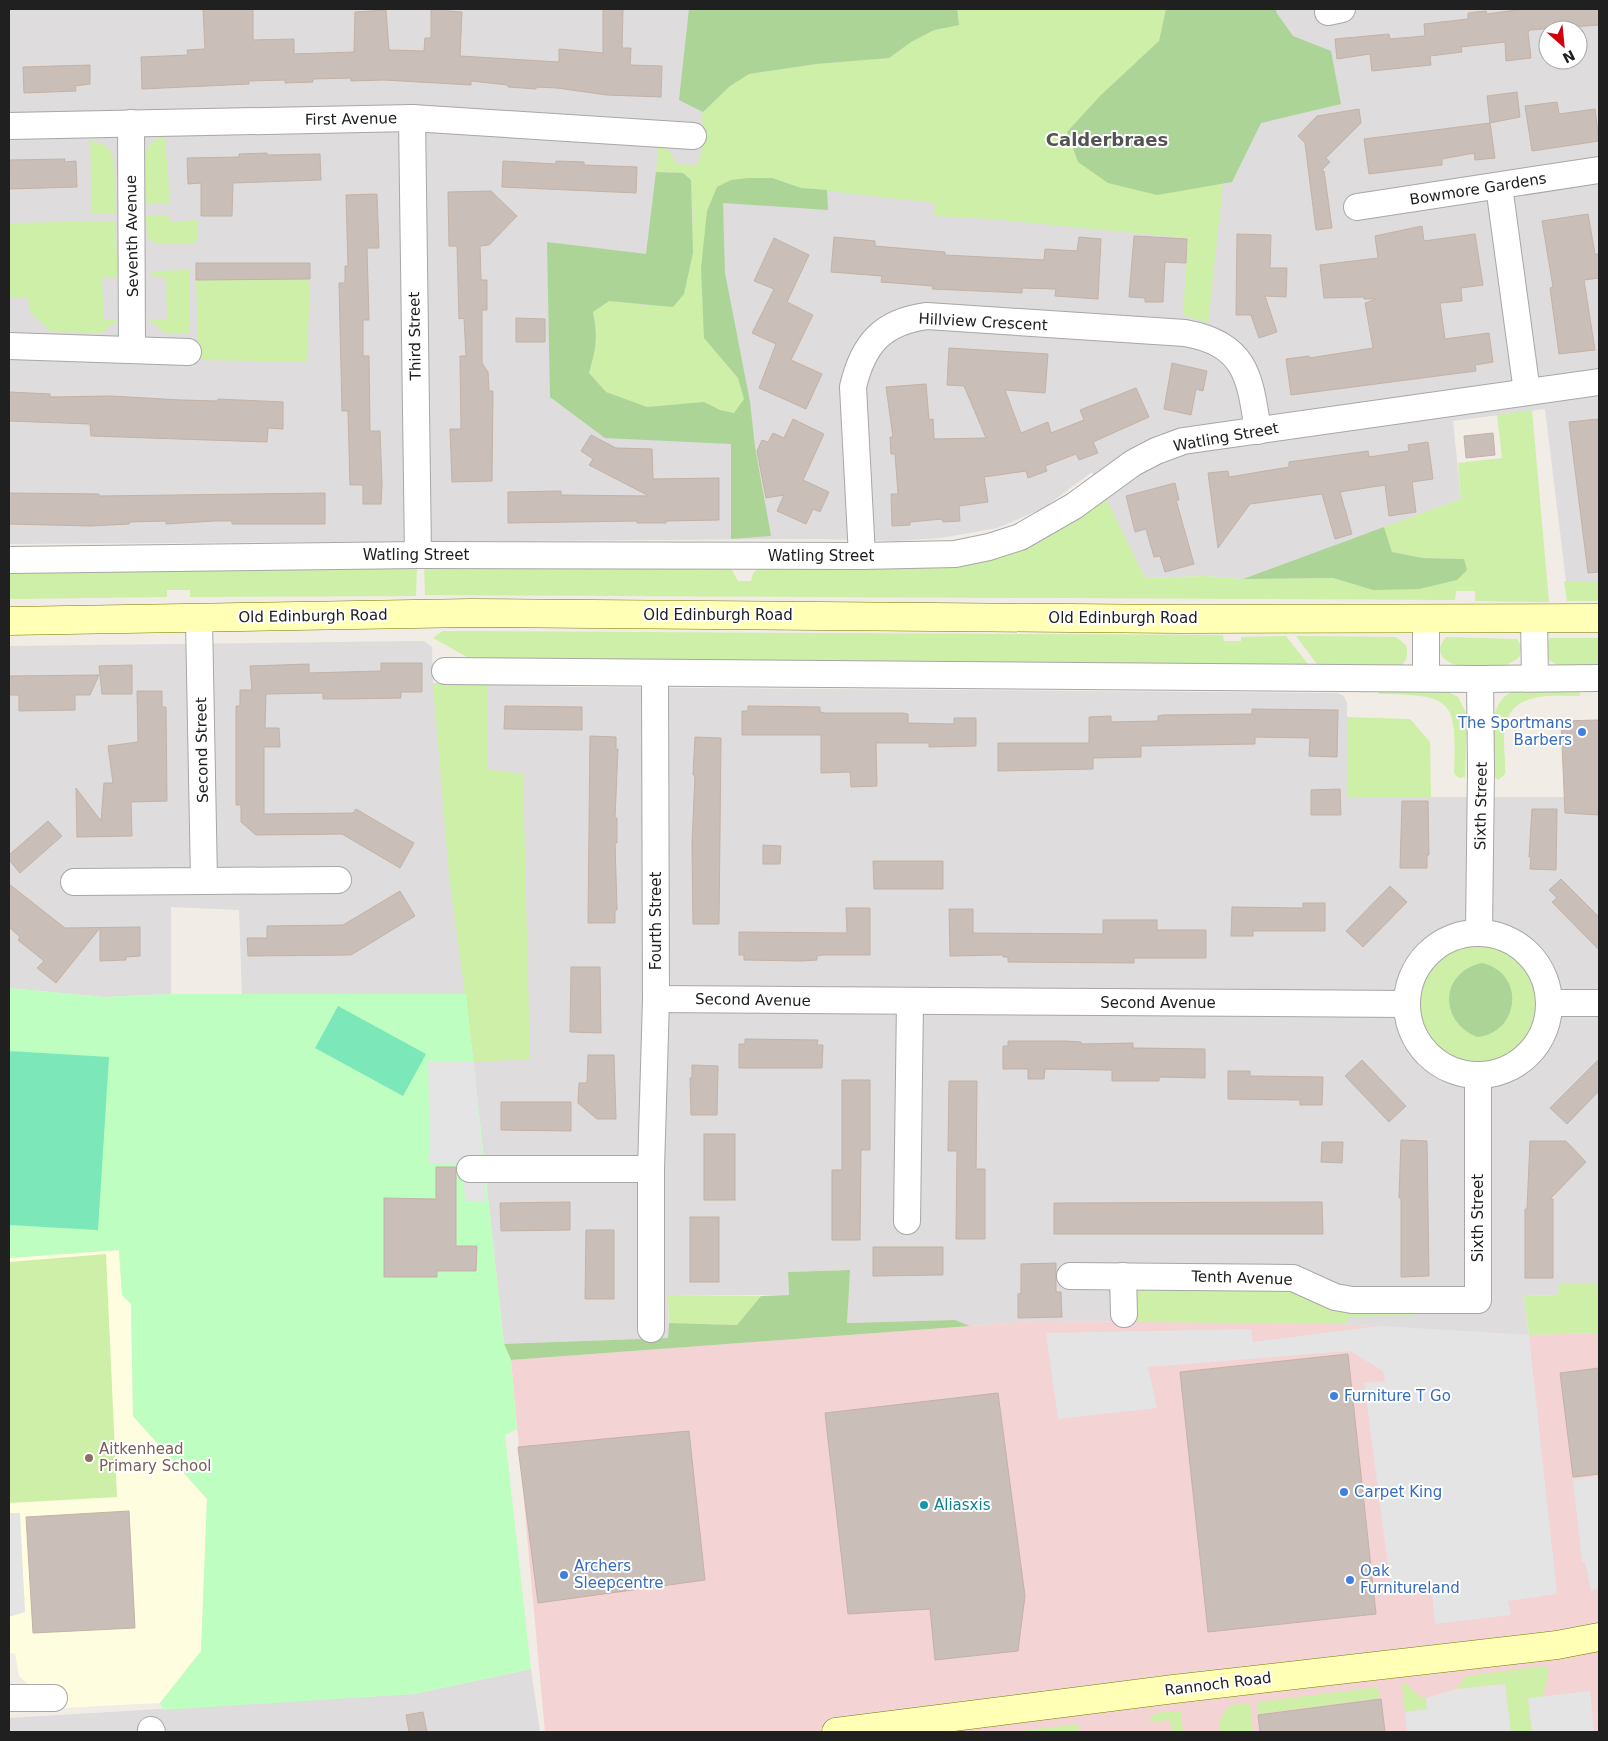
<svg xmlns="http://www.w3.org/2000/svg" width="1608" height="1741" viewBox="0 0 1608 1741" font-family="'DejaVu Sans',sans-serif">
  <style>
    .residential { fill: #dedcdc; fill-rule: evenodd }
    .commercial { fill: #f3d3d3 }
    .education { fill: #fffde0 }
    .grass { fill: #ceefa7 }
    .forest { fill: #abd496 }
    .park { fill: #bffec1 }
    .pitch { fill: #7ce7b9 }
    .parking { fill: #e4e4e4 }
    .building { fill: #c9beb8; stroke: #c4b2a6 }
    .lines { fill: none; stroke-linecap: round; stroke-linejoin: round }
    .street-casing { stroke: #a7a7a7; stroke-width: 28 }
    .secondary-casing { stroke: #767d00; stroke-width: 29 }
    .street { stroke: #fff; stroke-width: 26 }
    .secondary { stroke: #ffffb5; stroke-width: 28 }
    .shop-dot { fill: #3f7fe0; stroke: #fff; stroke-width: 2 }
    .education-dot { fill: #8d6e63; stroke: #fff; stroke-width: 2 }
    .culture-dot { fill: #0f9aa8; stroke: #fff; stroke-width: 2 }
    .labels { text-anchor: middle; dominant-baseline: central; stroke-width: 4; stroke-linejoin: round; paint-order: stroke }
    .street-label { font-size: 15px; fill: #202020; stroke: #fff }
    .shop-label { font-size: 15px; fill: #366cbe; stroke: #fff; text-anchor: start }
    .education-label { font-size: 15px; fill: #785e54; stroke: #fff; text-anchor: start }
    .culture-label { font-size: 15px; fill: #0d838f; stroke: #fff; text-anchor: start }
    .quarter-label { font-size: 18px; font-weight: bold; fill: #535353; stroke: #fff }
  </style>
  <rect width="100%" height="100%" fill="#f1ece5"/>
  <g class="residential">
    <path d="M9,9H1599V581H1566L1545,409L1453,421L1461,499L1243,579L1205,576L1145,578L1092,472L1042,509L997,528L941,538L896,541L818,539L9,544ZM1548,30H1578V60H1548Z"/>
    <polygon points="424,641 432,647 433,683 578,687 1338,693 1344,696 1347,703 1347,797 1599,797 1599,1284 1559,1284 1558,1295 1524,1296 1529,1335 1338,1324 1037,1321 970,1326 955,1320 847,1323 849,1270 788,1272 789,1295 668,1295 669,1338 504,1344 466,995 242,996 239,910 171,907 171,994 104,997 9,988 9,646"/>
    <polygon points="531,1669 540,1732 9,1732 9,1718 414,1694"/>
  </g>
  <polygon class="commercial" points="1037,1321 1338,1324 1529,1335 1599,1333 1599,1732 545,1732 511,1360"/>
  <polygon class="education" points="119,1250 122,1295 131,1304 133,1416 207,1499 201,1651 160,1703 61,1708 58,1685 29,1685 19,1676 15,1653 9,1654 9,1258"/>
  <g class="grass">
    <path d="M957,9H1166L1159,41L1100,96L1067,132L1223,185L1208,323L1183,315L1188,238L991,219L934,216L935,203L801,188L772,178L717,188L725,362L738,378L744,399L735,413L720,411L704,402L647,407L606,392L589,373C595,351 598,335 593,312L609,301L653,306L684,294L693,220L691,180L682,173L656,172L658,148C670,147 672,154 676,164L696,165L700,159L704,123L700,118L703,112L730,86L749,74L816,64L889,58L911,42L934,30L959,25Z"/>
    <path d="M159,138H165L170,204H145C145,183 136,148 159,138Z"/>
    <polygon points="90,140 107,146 114,158 116,214 92,214"/>
    <polygon points="146,215 169,215 170,222 198,220 197,239 194,244 156,244 147,237"/>
    <polygon points="115,221 118,277 102,278 104,319 119,319 102,333 51,332 30,312 28,298 9,297 9,223"/>
    <polygon points="189,270 190,334 166,334 149,320 167,319 166,277 148,276 155,271"/>
    <polygon points="310,279 307,362 199,360 196,280"/>
    <polygon points="1532,410 1549,602 1475,601 1475,591 1456,591 1455,600 425,595 424,564 731,568 738,581 751,581 753,573 760,567 958,565 1105,496 1145,578 1205,576 1243,579 1333,578 1373,590 1464,559 1423,558 1392,552 1384,527 1461,499 1458,463 1502,458 1497,415"/>
    <polygon points="417,566 416,596 190,597 190,590 167,590 167,597 9,599 9,567"/>
    <polygon points="1564,581 1599,581 1599,601 1567,601"/>
    <polygon points="443,631 1223,635 1224,641 1241,641 1241,637 1286,636 1311,668 476,662 433,638"/>
    <path d="M1296,636L1396,637L1406,645C1409,658 1406,664 1394,669L1319,667Z"/>
    <path d="M1446,637L1517,639L1521,646L1520,656C1503,677 1417,671 1446,637Z"/>
    <path d="M1550,638H1599V670C1581,668 1531,671 1550,638Z"/>
    <polygon points="433,683 487,684 487,769 523,774 530,1059 474,1062 449,875"/>
    <path d="M1379,689L1446,691L1458,697L1467,715L1465,777L1459,778L1454,773C1457,699 1453,695 1379,694Z"/>
    <path d="M1514,691H1580V696C1552,696 1512,690 1505,727C1502,742 1506,758 1505,774L1498,780L1493,775C1494,750 1484,702 1514,691Z"/>
    <polygon points="1347,717 1410,719 1430,742 1431,797 1347,797"/>
    <circle cx="1478" cy="1004" r="59"/>
    <polygon points="106,1254 117,1497 9,1503 9,1262"/>
    <polygon points="1559,1284 1599,1284 1599,1333 1529,1335 1524,1296 1558,1295"/>
    <polygon points="1289,1285 1389,1305 1417,1315 1348,1317 1347,1324 1134,1322 1133,1298 1140,1288"/>
    <polygon points="668,1295 761,1296 737,1325 669,1323"/>
    <polygon points="1543,1666 1549,1670 1543,1697 1528,1699 1532,1732 1511,1732 1504,1684 1456,1689 1466,1676"/>
    <polygon points="1402,1684 1406,1684 1421,1698 1426,1698 1427,1709 1405,1712"/>
    <polygon points="1378,1687 1380,1698 1258,1714 1257,1702"/>
    <polygon points="1250,1703 1253,1732 1219,1732 1219,1720 1230,1705"/>
    <polygon points="1181,1711 1183,1732 1173,1732 1170,1720 1151,1722 1150,1718 1155,1713"/>
    <polygon points="1078,1724 1079,1732 1011,1732"/>
  </g>
  <g class="forest">
    <polygon points="689,9 957,9 959,25 934,30 911,42 889,58 816,64 749,74 730,86 703,112 679,100"/>
    <polygon points="1166,9 1277,9 1276,12 1293,36 1331,51 1341,104 1261,123 1232,182 1157,195 1108,183 1078,162 1067,132 1100,96 1159,41"/>
    <path d="M656,172L683,173L691,180L693,253L684,294L673,307L609,301L593,312C598,339 596,347 589,373L606,392L647,407L704,402L720,410L734,413L744,399L738,378L704,338L701,268L707,211L717,187L731,180L748,178H772L801,188L827,190L828,210L723,203L725,273L750,402L755,447L771,536L731,539V444L605,438L550,397L547,242L646,254Z"/>
    <polygon points="1384,527 1392,552 1423,558 1464,559 1467,570 1457,580 1419,589 1373,590 1333,578 1243,579"/>
    <path d="M1482,963C1526,973 1520,1033 1477,1037C1438,1021 1440,972 1482,963Z"/>
    <polygon points="850,1270 847,1323 955,1320 970,1326 511,1360 504,1344 668,1338 669,1323 737,1325 761,1296 789,1295 788,1272"/>
  </g>
  <polygon class="park" points="9,988 104,997 171,994 466,994 504,1344 511,1360 517,1429 505,1435 531,1669 414,1694 163,1710 160,1703 201,1651 207,1499 133,1416 131,1304 122,1295 119,1250 9,1258"/>
  <g class="pitch">
    <polygon points="338,1006 426,1054 403,1096 315,1048"/>
    <polygon points="9,1051 109,1057 98,1230 9,1225"/>
  </g>
  <g class="parking">
    <polygon points="428,1062 474,1062 486,1202 465,1202 463,1164 430,1163"/>
    <polygon points="1379,1326 1529,1335 1557,1594 1508,1601 1511,1615 1435,1624 1431,1584 1391,1588 1364,1383 1385,1381 1383,1371 1350,1351 1148,1367 1157,1408 1058,1419 1046,1333 1251,1329 1253,1342"/>
    <polygon points="1599,1476 1599,1588 1591,1591 1585,1562 1582,1562 1573,1479"/>
    <polygon points="9,1513 20,1513 25,1612 9,1617"/>
    <polygon points="1505,1684 1511,1732 1407,1732 1405,1712 1427,1709 1426,1698 1456,1689"/>
    <polygon points="1590,1691 1594,1732 1532,1732 1528,1698"/>
  </g>
  <g class="building">
    <polygon points="203,9 253,9 253,40 294,39 294,54 354,52 355,12 386,10 389,50 424,51 425,38 431,38 431,9 448,9 448,11 462,12 460,56 559,62 559,49 603,53 603,9 623,9 622,48 631,48 630,65 662,66 661,97 607,95 557,88 536,87 536,89 508,87 508,85 471,81 471,85 384,80 351,81 351,78 313,79 313,82 285,83 285,80 249,81 249,84 142,89 141,57 188,55 187,50 205,49"/>
    <polygon points="1524,9 1599,9 1599,25 1530,30 1528,32 1531,58 1506,61 1505,42 1461,47 1462,52 1430,56 1431,65 1372,71 1370,54 1337,59 1335,39 1389,34 1390,39 1425,36 1424,24 1468,19 1468,13 1486,11 1487,14"/>
    <polygon points="90,65 90,84 75,86 76,91 24,93 23,67"/>
    <polygon points="1517,92 1520,117 1490,123 1495,158 1475,160 1474,153 1442,159 1442,165 1369,174 1364,139 1490,123 1487,96"/>
    <polygon points="1557,102 1559,114 1595,109 1599,141 1532,151 1525,106"/>
    <polygon points="1359,109 1361,123 1326,158 1330,162 1321,171 1324,171 1332,228 1316,230 1305,143 1298,136 1317,116"/>
    <polygon points="267,153 267,155 320,154 321,180 233,183 232,216 201,216 201,183 188,184 187,158 239,157 239,154"/>
    <polygon points="65,159 64,162 76,161 77,187 9,189 10,160"/>
    <polygon points="503,161 556,164 556,161 584,162 584,165 637,167 636,193 502,187"/>
    <polygon points="491,191 517,216 489,245 480,246 481,280 487,280 487,310 482,310 482,363 488,372 489,391 493,391 492,481 452,482 450,429 461,429 460,356 466,356 464,318 459,319 457,246 449,246 448,192"/>
    <polygon points="377,194 379,248 367,248 369,320 363,320 363,356 369,356 370,431 380,431 382,484 381,504 363,504 363,485 350,485 348,411 342,411 339,283 345,283 345,266 348,266 346,195"/>
    <polygon points="1588,214 1595,254 1599,254 1599,278 1584,280 1595,350 1559,354 1550,288 1553,287 1542,221"/>
    <polygon points="1422,226 1424,241 1475,234 1483,285 1461,288 1462,301 1440,303 1445,339 1489,333 1493,362 1475,365 1476,371 1291,395 1286,359 1309,356 1309,358 1373,348 1365,303 1376,299 1364,299 1364,297 1324,298 1320,265 1378,258 1375,236"/>
    <polygon points="1237,234 1271,235 1270,268 1287,268 1286,297 1265,296 1277,332 1259,338 1251,315 1236,315"/>
    <polygon points="1134,236 1187,239 1186,263 1165,262 1163,302 1145,302 1145,298 1129,297"/>
    <polygon points="834,237 875,241 875,246 945,252 945,255 1044,260 1045,249 1077,251 1079,237 1101,239 1098,299 1055,296 1056,289 1022,288 1022,293 932,289 933,286 881,282 882,276 831,272"/>
    <polygon points="774,238 809,255 787,302 813,315 791,360 822,374 806,409 759,388 776,344 752,333 774,289 754,281"/>
    <polygon points="196,263 310,263 310,279 196,280"/>
    <polygon points="516,318 545,319 545,342 516,342"/>
    <polygon points="949,348 1048,354 1045,393 1005,390 1021,433 1048,422 1051,433 1084,420 1080,410 1136,388 1149,417 1093,442 1098,453 1079,460 1076,454 1045,466 1047,471 1028,478 1026,471 984,477 988,502 959,506 960,521 943,522 942,519 910,522 910,525 892,526 891,494 898,494 895,454 891,454 890,437 893,437 886,387 926,384 929,420 933,419 934,439 986,438 964,386 947,385"/>
    <polygon points="1172,363 1207,371 1203,391 1196,389 1191,415 1164,409"/>
    <polygon points="9,392 50,394 50,397 111,396 181,400 217,401 218,399 283,402 283,429 268,428 267,442 91,436 90,424 9,421"/>
    <polygon points="793,419 824,434 803,480 829,492 820,512 813,509 806,524 777,511 784,495 766,498 757,451 762,440 768,442 773,433 784,438"/>
    <polygon points="1598,419 1599,572 1588,573 1569,422"/>
    <polygon points="1493,433 1495,455 1466,458 1464,436"/>
    <polygon points="591,435 616,448 652,449 653,479 719,478 719,520 666,521 666,523 637,523 637,521 508,523 508,492 561,491 561,495 649,496 589,465 593,459 581,451"/>
    <polygon points="1428,442 1433,479 1412,482 1416,512 1389,516 1385,485 1340,492 1352,534 1335,539 1322,494 1250,504 1218,548 1208,473 1228,471 1229,477 1289,467 1289,462 1368,451 1369,457 1409,451 1408,445"/>
    <polygon points="1175,483 1179,500 1176,500 1194,564 1165,572 1160,556 1154,557 1146,529 1135,532 1126,496"/>
    <polygon points="9,493 99,494 99,496 325,493 325,524 232,524 232,521 214,521 166,524 166,521 129,522 129,524 91,526 9,524"/>
    <polygon points="381,663 422,663 422,692 401,692 401,698 346,699 323,699 323,693 266,694 265,728 279,728 280,747 264,747 264,814 353,813 356,809 414,843 400,868 342,834 256,835 241,822 241,805 236,805 236,706 240,706 240,690 252,690 250,666 309,664 309,673 381,671"/>
    <polygon points="132,665 132,694 102,694 99,666"/>
    <polygon points="99,675 90,695 75,695 75,710 19,711 19,695 9,695 9,676"/>
    <polygon points="137,691 162,691 162,707 166,707 167,801 131,802 132,836 77,837 76,788 101,821 104,783 113,783 108,746 138,742"/>
    <polygon points="505,706 582,707 582,730 504,729"/>
    <polygon points="748,706 820,707 820,712 825,713 903,713 908,714 908,723 954,724 954,718 976,718 976,746 929,747 929,743 876,743 877,786 851,787 850,772 821,773 821,735 742,735 742,711 748,711"/>
    <polygon points="1252,709 1338,710 1337,757 1309,756 1310,738 1255,737 1255,744 1141,746 1141,757 1093,758 1093,769 998,771 998,743 1089,743 1089,717 1111,716 1111,722 1158,721 1158,716 1163,715 1252,714"/>
    <polygon points="1599,720 1599,815 1565,813 1561,721"/>
    <polygon points="590,736 616,737 616,749 618,749 615,818 617,818 617,843 615,843 617,910 615,910 615,923 588,923"/>
    <polygon points="695,737 721,738 719,924 693,924 692,843 695,775 693,775"/>
    <polygon points="1340,789 1341,815 1311,815 1311,790"/>
    <polygon points="1402,801 1428,801 1429,855 1427,855 1427,868 1400,868"/>
    <polygon points="1532,809 1557,809 1556,870 1530,869 1531,857 1529,857"/>
    <polygon points="48,821 62,836 20,873 9,860 9,855"/>
    <polygon points="763,845 781,846 780,864 763,864"/>
    <polygon points="873,861 943,861 943,889 874,889"/>
    <polygon points="1561,879 1599,917 1599,950 1552,902 1557,898 1549,890"/>
    <polygon points="9,884 65,928 140,927 140,956 126,957 126,960 100,961 100,928 56,983 37,968 44,961 18,940 20,937 9,927"/>
    <polygon points="1390,886 1407,902 1363,947 1346,931"/>
    <polygon points="400,891 415,916 351,955 248,956 247,938 267,938 267,926 343,925"/>
    <polygon points="1303,903 1325,903 1325,931 1253,931 1253,936 1231,936 1232,907 1303,908"/>
    <polygon points="846,908 870,908 870,955 822,955 817,956 817,960 802,961 744,960 744,955 739,955 739,932 847,933"/>
    <polygon points="949,909 973,909 973,933 1103,934 1103,920 1157,920 1157,930 1206,930 1206,958 1134,958 1134,963 1008,962 1008,957 1003,957 1003,955 950,956"/>
    <polygon points="571,967 600,967 601,1033 570,1032"/>
    <polygon points="745,1039 818,1040 817,1045 823,1045 822,1068 739,1068 739,1044 745,1044"/>
    <polygon points="1008,1041 1066,1041 1081,1042 1081,1044 1133,1043 1133,1048 1205,1049 1205,1078 1159,1077 1159,1081 1112,1081 1112,1070 1045,1069 1044,1079 1028,1079 1028,1069 1003,1069 1003,1046 1008,1046"/>
    <polygon points="588,1055 614,1055 616,1119 597,1119 578,1103 579,1083 587,1083"/>
    <polygon points="1599,1059 1599,1091 1567,1124 1550,1108"/>
    <polygon points="1362,1060 1406,1106 1389,1122 1345,1076"/>
    <polygon points="692,1065 718,1066 717,1115 691,1115 690,1078 692,1078"/>
    <polygon points="1228,1071 1250,1071 1250,1076 1323,1077 1322,1105 1300,1105 1300,1100 1228,1099"/>
    <polygon points="842,1080 870,1080 870,1150 861,1150 860,1240 832,1240 832,1170 842,1170"/>
    <polygon points="949,1081 977,1081 976,1169 985,1169 985,1239 956,1239 957,1151 948,1151"/>
    <polygon points="501,1102 571,1102 571,1131 501,1130"/>
    <rect x="704" y="1134" width="31" height="66"/>
    <polygon points="1401,1140 1427,1141 1429,1276 1401,1277 1401,1197 1399,1198"/>
    <polygon points="1530,1141 1566,1141 1586,1162 1550,1199 1553,1199 1553,1278 1525,1278 1525,1209 1527,1209"/>
    <polygon points="1322,1142 1343,1142 1342,1163 1321,1162"/>
    <polygon points="436,1167 456,1167 456,1246 477,1246 476,1271 437,1271 437,1277 384,1277 384,1198 436,1199"/>
    <polygon points="570,1202 570,1230 501,1231 500,1203"/>
    <polygon points="1322,1202 1323,1234 1054,1234 1054,1203"/>
    <rect x="690" y="1217" width="29" height="65"/>
    <polygon points="586,1230 614,1230 614,1299 585,1299"/>
    <polygon points="873,1247 943,1247 943,1275 873,1276"/>
    <polygon points="1056,1263 1056,1292 1061,1292 1062,1317 1018,1318 1018,1294 1021,1293 1021,1264"/>
    <polygon points="1348,1354 1376,1614 1208,1632 1180,1372"/>
    <polygon points="1599,1368 1599,1474 1573,1477 1560,1373"/>
    <polygon points="998,1393 1025,1596 1018,1651 935,1660 930,1609 848,1614 825,1413"/>
    <polygon points="689,1431 705,1580 538,1603 518,1447"/>
    <polygon points="129,1511 135,1628 33,1633 26,1517"/>
    <polygon points="1381,1699 1385,1732 1260,1732 1258,1715"/>
    <polygon points="423,1712 427,1732 409,1732 406,1715"/>
  </g>
  <g class="lines">
    <defs>
      <g id="street">
        <polyline points="1328,12 1342,9"/>
        <polyline points="412,118 418,555"/>
        <polyline points="131,123 132,349"/>
        <polyline points="9,126 412,118 693,136"/>
        <polyline points="1499,186 1527,392"/>
        <polyline points="1357,207 1599,170"/>
        <polyline points="9,346 188,352"/>
        <path d="M862,556L853,387C863,344 882,322 927,316L1185,333C1247,344 1250,378 1258,431"/>
        <polyline points="9,560 420,555 862,556 955,554 989,547 1020,537 1074,506 1133,463 1156,451 1183,441 1599,382"/>
        <polyline points="1534,619 1535,678"/>
        <polyline points="445,671 1480,679 1599,678"/>
        <polyline points="1426,678 1426,619"/>
        <polyline points="204,881 338,880"/>
        <polyline points="74,882 204,881 199,619"/>
        <polyline points="1479,932 1481,769 1480,679"/>
        <circle cx="1478" cy="1004" r="71"/>
        <polyline points="656,999 1406,1004"/>
        <polyline points="1549,1003 1599,1003"/>
        <polyline points="470,1169 651,1169"/>
        <polyline points="907,1221 910,1002"/>
        <polyline points="1070,1276 1293,1278 1335,1297 1352,1300 1478,1300 1478,1075"/>
        <polyline points="1123,1276 1124,1314"/>
        <polyline points="651,1329 651,1169 656,999 655,673"/>
        <polyline points="9,1698 54,1698"/>
        <polyline points="151,1730 152,1732"/>
      </g>
      <g id="secondary">
        <polyline points="9,621 471,613 1180,619 1599,618"/>
        <polyline points="836,1732 1174,1689 1557,1645 1599,1637"/>
      </g>
    </defs>
    <use href="#street" class="street-casing"/>
    <use href="#secondary" class="secondary-casing"/>
    <use href="#street" class="street"/>
    <use href="#secondary" class="secondary"/>
  </g>
  <g class="shop-dot">
    <circle cx="1582" cy="732" r="5"/>
    <circle cx="1334" cy="1396" r="5"/>
    <circle cx="1344" cy="1492" r="5"/>
    <circle cx="564" cy="1575" r="5"/>
    <circle cx="1350" cy="1580" r="5"/>
  </g>
  <circle class="education-dot" cx="89" cy="1458" r="5"/>
  <circle class="culture-dot" cx="924" cy="1505" r="5"/>
  <g class="labels">
    <g class="street-label">
      <text transform="translate(351 119) rotate(-1)">First Avenue</text>
      <text transform="translate(1478 189) rotate(-9)">Bowmore Gardens</text>
      <text transform="translate(132 236) rotate(-91)">Seventh Avenue</text>
      <text transform="translate(983 322) rotate(3)">Hillview Crescent</text>
      <text transform="translate(415 336) rotate(-91)">Third Street</text>
      <text transform="translate(1226 437) rotate(-10)">Watling Street</text>
      <text x="416" y="555">Watling Street</text>
      <text x="821" y="556">Watling Street</text>
      <text x="718" y="615">Old Edinburgh Road</text>
      <text transform="translate(313 616) rotate(-1)">Old Edinburgh Road</text>
      <text x="1123" y="618">Old Edinburgh Road</text>
      <text transform="translate(202 750) rotate(-91)">Second Street</text>
      <text transform="translate(1481 806) rotate(-89)">Sixth Street</text>
      <text transform="translate(656 921) rotate(-90)">Fourth Street</text>
      <text transform="translate(753 1000) rotate(1)">Second Avenue</text>
      <text x="1158" y="1003">Second Avenue</text>
      <text transform="translate(1478 1218) rotate(-90)">Sixth Street</text>
      <text transform="translate(1242 1278) rotate(2)">Tenth Avenue</text>
      <text transform="translate(1218 1684) rotate(-7)">Rannoch Road</text>
    </g>
    <g class="shop-label">
      <text x="1572" y="723" text-anchor="end">The Sportmans<tspan x="1572" dy="17">Barbers</tspan></text>
      <text x="1344" y="1396">Furniture T Go</text>
      <text x="1354" y="1492">Carpet King</text>
      <text x="574" y="1566">Archers<tspan x="574" dy="17">Sleepcentre</tspan></text>
      <text x="1360" y="1571">Oak<tspan x="1360" dy="17">Furnitureland</tspan></text>
    </g>
    <g class="education-label">
      <text x="99" y="1449">Aitkenhead<tspan x="99" dy="17">Primary School</tspan></text>
    </g>
    <g class="culture-label">
      <text x="934" y="1505">Aliasxis</text>
    </g>
    <g class="quarter-label">
      <text x="1107" y="139">Calderbraes</text>
    </g>
  </g>
  <rect width="1608" height="1741" fill="none" stroke="#202020" stroke-width="20"/>
  <g transform="translate(1563 45) rotate(153)"><circle r="24" fill="#ffffff" stroke="#a6a6a6"/>
  <path d="M0-4L9 19L0 12L-9 19Z" fill="#cf000a"/>
  <text y="-8" font-size="14" font-weight="bold" text-anchor="middle" fill="#202020">N</text>
  </g>
</svg>
